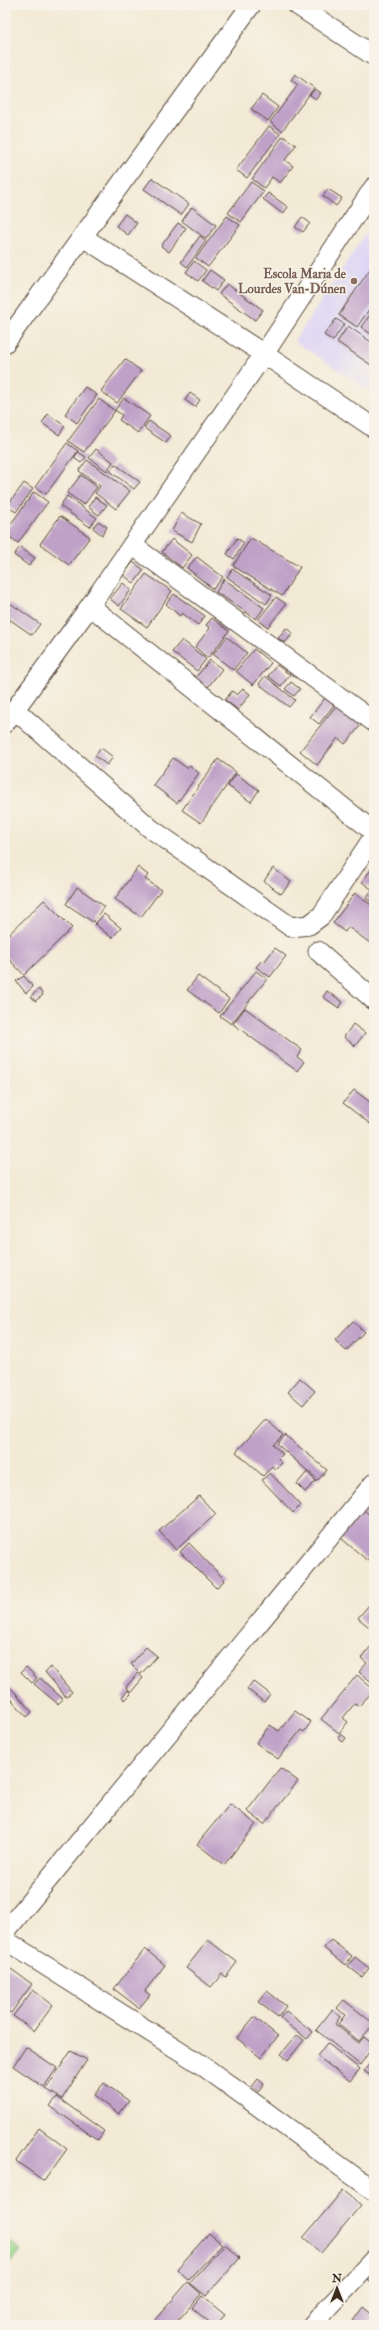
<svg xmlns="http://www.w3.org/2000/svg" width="379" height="2330" viewBox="0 0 379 2330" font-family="'IM FELL Double Pica',serif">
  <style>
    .built { fill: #ded5f5 }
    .green { fill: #95d58c; stroke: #688055 }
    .building { fill: #bfa1c8 }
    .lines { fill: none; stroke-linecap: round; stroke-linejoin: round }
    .minor-casing { stroke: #574739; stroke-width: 21 }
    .minor { stroke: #fff; stroke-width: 19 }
    .education-dot { fill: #8d6e63; stroke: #f7f3e8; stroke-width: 1.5 }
    .labels { text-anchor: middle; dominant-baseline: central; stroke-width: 3; stroke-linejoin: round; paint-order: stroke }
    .education-label { font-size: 13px; font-weight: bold; fill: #785e54; stroke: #f7f3e8; text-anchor: end }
  </style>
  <rect width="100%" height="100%" fill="#f7f3e8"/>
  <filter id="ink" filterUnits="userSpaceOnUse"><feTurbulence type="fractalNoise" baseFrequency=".025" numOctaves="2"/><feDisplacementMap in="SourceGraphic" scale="8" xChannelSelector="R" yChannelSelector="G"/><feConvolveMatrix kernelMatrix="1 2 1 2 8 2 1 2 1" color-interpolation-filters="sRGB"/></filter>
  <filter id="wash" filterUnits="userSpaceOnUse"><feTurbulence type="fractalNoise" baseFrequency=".012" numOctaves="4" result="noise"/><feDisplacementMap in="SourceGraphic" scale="16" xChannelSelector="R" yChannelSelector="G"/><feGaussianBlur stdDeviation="0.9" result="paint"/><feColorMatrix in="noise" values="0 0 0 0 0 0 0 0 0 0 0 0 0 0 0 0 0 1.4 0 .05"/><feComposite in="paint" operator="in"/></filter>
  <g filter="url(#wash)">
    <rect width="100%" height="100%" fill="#f3ead5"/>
    <polygon class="built" points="374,221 374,394 294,341"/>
    <polygon class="green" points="5,2238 21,2250 5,2270"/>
    <g id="blocks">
      <g class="building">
        <polygon points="295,74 314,88 282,131 270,122 298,85 291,80"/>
        <polygon points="315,89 321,93 316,99 310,95"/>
        <polygon points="262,95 278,107 268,121 251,109"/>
        <polygon points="269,126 280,134 247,178 236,170"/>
        <polygon points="283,136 296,145 285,160 293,166 280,183 272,177 264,188 252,179"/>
        <polygon points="152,178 189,204 181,215 144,189"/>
        <polygon points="251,182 264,191 241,222 228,213"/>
        <polygon points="328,189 342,198 336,206 323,196"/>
        <polygon points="268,193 288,207 283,214 263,199"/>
        <polygon points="192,207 216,225 206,239 182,221"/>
        <polygon points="125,214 137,223 128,235 116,226"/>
        <polygon points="227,216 240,225 208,267 196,258"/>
        <polygon points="302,217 310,223 303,232 295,227"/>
        <polygon points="178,223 186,228 169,252 161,246"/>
        <polygon points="200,236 206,241 187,267 181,262"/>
        <polygon points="194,261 206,270 198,281 186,272"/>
        <polygon points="374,263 374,302 357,327 339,315"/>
        <polygon points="210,270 224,280 216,291 202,281"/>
        <polygon points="227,284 263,310 255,320 219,294"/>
        <polygon points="374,310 374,336 361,327"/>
        <polygon points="336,319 344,324 333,341 324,335"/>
        <polygon points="348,326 374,344 374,367 337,342"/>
        <polygon points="125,359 141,371 117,403 101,391"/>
        <polygon points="85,387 97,395 77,423 65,414"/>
        <polygon points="190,393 200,400 195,407 185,400"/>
        <polygon points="124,398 150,416 138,433 119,420 122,415 115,410"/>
        <polygon points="99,399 115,411 84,452 68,441"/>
        <polygon points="48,414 65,426 59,435 42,423"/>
        <polygon points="149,421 171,436 166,443 144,428"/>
        <polygon points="67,443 78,451 46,494 35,487"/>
        <polygon points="96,449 113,462 107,471 89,458"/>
        <polygon points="78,452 86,457 81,463 74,458"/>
        <polygon points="87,460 130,491 116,509 95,493 100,486 79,471"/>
        <polygon points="115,464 140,482 134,489 110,471"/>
        <polygon points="81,475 97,487 84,505 67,493"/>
        <polygon points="24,483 33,489 16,512 7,506"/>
        <polygon points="34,492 48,502 18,543 5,534 5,532"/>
        <polygon points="67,496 97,518 90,527 60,506"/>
        <polygon points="95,497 107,505 99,515 88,507"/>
        <polygon points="181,513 201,524 192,542 172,531"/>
        <polygon points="60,516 90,537 69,565 40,544"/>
        <polygon points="98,521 107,527 102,535 93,528"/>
        <polygon points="237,538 244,543 234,559 227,554"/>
        <polygon points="251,538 300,567 282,596 233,566"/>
        <polygon points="172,539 192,555 182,568 162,552"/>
        <polygon points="20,547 35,558 29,566 14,555"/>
        <polygon points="197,557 223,577 213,589 187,568"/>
        <polygon points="133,562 144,570 134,583 123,575"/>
        <polygon points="232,569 272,595 266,604 227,577"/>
        <polygon points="146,574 172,591 147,627 121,609"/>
        <polygon points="224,579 264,608 256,619 216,592"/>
        <polygon points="123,583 131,590 119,606 110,599"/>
        <polygon points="174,594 205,616 198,625 182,613 180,616 166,604"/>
        <polygon points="276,597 286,604 268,627 258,620"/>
        <polygon points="10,603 40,624 32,635 5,616 5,610"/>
        <polygon points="212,618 229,631 208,658 195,647 210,628 206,625"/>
        <polygon points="5,619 10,622 5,629"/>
        <polygon points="286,628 293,633 285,643 278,638"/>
        <polygon points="227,637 247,653 233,670 213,654"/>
        <polygon points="182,640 206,659 197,671 172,652"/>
        <polygon points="254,649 271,663 253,685 236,671"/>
        <polygon points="210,660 222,669 208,687 195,678"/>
        <polygon points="277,665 290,675 281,686 268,676"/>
        <polygon points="265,676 295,700 289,707 259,684"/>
        <polygon points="291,682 300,689 294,696 285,689"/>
        <polygon points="243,689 250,694 238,710 225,700 232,691 237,695"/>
        <polygon points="325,698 334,705 319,724 310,717"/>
        <polygon points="336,706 361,725 345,744 338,738 317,765 300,751"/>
        <polygon points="101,748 113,757 107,765 95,756"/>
        <polygon points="173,758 187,768 189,765 199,773 177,803 153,785"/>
        <polygon points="218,759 236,772 201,823 182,810"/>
        <polygon points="236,774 259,790 251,802 228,786"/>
        <polygon points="138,867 148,875 145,879 161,890 141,917 115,899"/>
        <polygon points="273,868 291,882 281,894 264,881"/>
        <polygon points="372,868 374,870 374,891 362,882"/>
        <polygon points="77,887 104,906 93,922 66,904"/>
        <polygon points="371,891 374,892 374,904 366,898"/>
        <polygon points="355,893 374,907 374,938 370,943 348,927 345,932 333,923"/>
        <polygon points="44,900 72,928 24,975 5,955 5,938"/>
        <polygon points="104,914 121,928 112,938 95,924"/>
        <polygon points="275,948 286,956 270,977 256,967 262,960 264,962"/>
        <polygon points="256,971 267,979 231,1024 220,1016"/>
        <polygon points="24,976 33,987 26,993 16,981"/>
        <polygon points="198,976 229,999 219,1013 187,990"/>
        <polygon points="39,989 43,995 35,1001 31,996"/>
        <polygon points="327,991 343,1002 339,1008 323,997"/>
        <polygon points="245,1008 302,1050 297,1057 304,1062 297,1071 233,1024"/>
        <polygon points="353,1024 365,1033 355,1046 344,1037"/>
        <polygon points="354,1090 374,1105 374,1127 343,1103"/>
        <polygon points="353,1321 364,1332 346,1351 335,1340"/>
        <polygon points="300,1378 315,1391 303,1405 288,1392"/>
        <polygon points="266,1419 283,1435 273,1445 283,1454 278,1459 282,1463 276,1469 272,1466 263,1476 236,1452"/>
        <polygon points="285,1435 327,1470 318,1480 277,1444"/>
        <polygon points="307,1472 316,1481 305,1492 297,1484"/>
        <polygon points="270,1473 301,1505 293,1513 262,1480"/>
        <polygon points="199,1496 216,1514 176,1550 159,1531"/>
        <polygon points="363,1509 374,1519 374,1553 368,1561 335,1533"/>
        <polygon points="189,1543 225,1580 216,1588 180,1552"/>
        <polygon points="374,1599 374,1631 358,1618"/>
        <polygon points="373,1644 374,1645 374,1684 359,1672 367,1663 361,1658"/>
        <polygon points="146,1647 157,1656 141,1674 131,1664"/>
        <polygon points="26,1667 37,1678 32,1683 21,1672"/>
        <polygon points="51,1667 72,1692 66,1697 45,1672"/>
        <polygon points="138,1673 143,1678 131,1692 126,1687"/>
        <polygon points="357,1675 374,1690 359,1706 355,1703 343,1718 348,1722 339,1733 321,1719"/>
        <polygon points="40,1678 63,1699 58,1704 34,1684"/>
        <polygon points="253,1681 270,1694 264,1702 247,1689"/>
        <polygon points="10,1687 32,1712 27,1717 5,1692"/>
        <polygon points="128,1690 131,1694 125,1700 122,1697"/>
        <polygon points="295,1711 311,1722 304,1732 301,1730 278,1759 256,1743 270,1725 279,1731"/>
        <polygon points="341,1734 346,1738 343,1742 338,1738"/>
        <polygon points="280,1768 298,1781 264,1824 247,1811"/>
        <polygon points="230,1804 256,1824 224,1865 197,1844"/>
        <polygon points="208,1940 237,1962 226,1977 222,1974 211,1987 186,1968"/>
        <polygon points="331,1940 352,1956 345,1965 324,1948"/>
        <polygon points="145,1949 165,1965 145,1991 150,1995 139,2008 114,1989"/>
        <polygon points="355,1957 369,1968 362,1977 348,1966"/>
        <polygon points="8,1967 32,1984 11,2013 5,2009 5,1972"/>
        <polygon points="33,1990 53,2005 34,2031 13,2016"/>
        <polygon points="267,1991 286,2006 278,2017 258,2002"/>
        <polygon points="344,2000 374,2024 359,2041 338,2024 345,2015 337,2008"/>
        <polygon points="332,2010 340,2017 335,2024 359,2043 364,2037 374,2045 360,2065 316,2030"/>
        <polygon points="286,2011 313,2032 307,2039 280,2018"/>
        <polygon points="254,2017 278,2036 261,2058 237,2038"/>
        <polygon points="297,2035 304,2040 288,2060 281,2054"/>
        <polygon points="327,2043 360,2069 350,2081 317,2056"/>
        <polygon points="26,2047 57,2068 44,2087 13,2066"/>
        <polygon points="71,2051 87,2060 62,2099 46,2089"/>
        <polygon points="373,2059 374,2060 374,2078 364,2071"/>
        <polygon points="258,2079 264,2084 258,2091 252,2087"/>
        <polygon points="104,2083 129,2101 119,2114 94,2095"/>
        <polygon points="57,2097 104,2131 98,2140 50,2106"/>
        <polygon points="39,2128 67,2149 44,2181 16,2161"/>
        <polygon points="343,2190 361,2205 321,2253 303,2238"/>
        <polygon points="209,2233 222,2244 189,2280 177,2269"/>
        <polygon points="225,2244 240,2258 206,2296 190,2283"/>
        <polygon points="374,2270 374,2283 373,2284 363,2276"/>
        <polygon points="188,2282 201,2294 174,2325 156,2325 153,2322"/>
        <polygon points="202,2296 225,2315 216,2325 213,2325 192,2308"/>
        <polygon points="363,2307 374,2316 374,2321 371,2325 350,2325"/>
      </g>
    </g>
  </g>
  <g filter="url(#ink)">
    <use href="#blocks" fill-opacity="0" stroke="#574739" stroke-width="1"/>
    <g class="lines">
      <defs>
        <g id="minor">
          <polyline points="297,5 374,56"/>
          <polyline points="83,237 264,354 374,428"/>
          <polyline points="5,343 251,5"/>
          <polyline points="132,545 374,722"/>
          <polyline points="90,606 374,832"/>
          <polyline points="15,710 150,828 291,927 309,925 321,916 374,836"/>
          <polyline points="5,723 90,606 264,354 374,187"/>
          <polyline points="318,951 374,1000"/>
          <polyline points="5,1932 374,1483"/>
          <polyline points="5,1940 199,2063 374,2191"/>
          <polyline points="312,2325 374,2259"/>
        </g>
      </defs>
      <use href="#minor" class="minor-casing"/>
      <use href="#minor" class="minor"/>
    </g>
  </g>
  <circle class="education-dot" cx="354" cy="281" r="4"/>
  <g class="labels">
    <g class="education-label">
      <text x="346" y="274">Escola Maria de<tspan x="346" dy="15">Lourdes Van-Dúnen</tspan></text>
    </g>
  </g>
  <rect width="379" height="2330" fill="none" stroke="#f7f3e8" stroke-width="20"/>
  <g transform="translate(337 2288)" stroke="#f7f3e8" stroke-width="3" paint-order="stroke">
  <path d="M0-3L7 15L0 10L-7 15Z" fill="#3b2a1e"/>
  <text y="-6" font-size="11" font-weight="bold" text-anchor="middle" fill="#3b2a1e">N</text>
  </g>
</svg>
